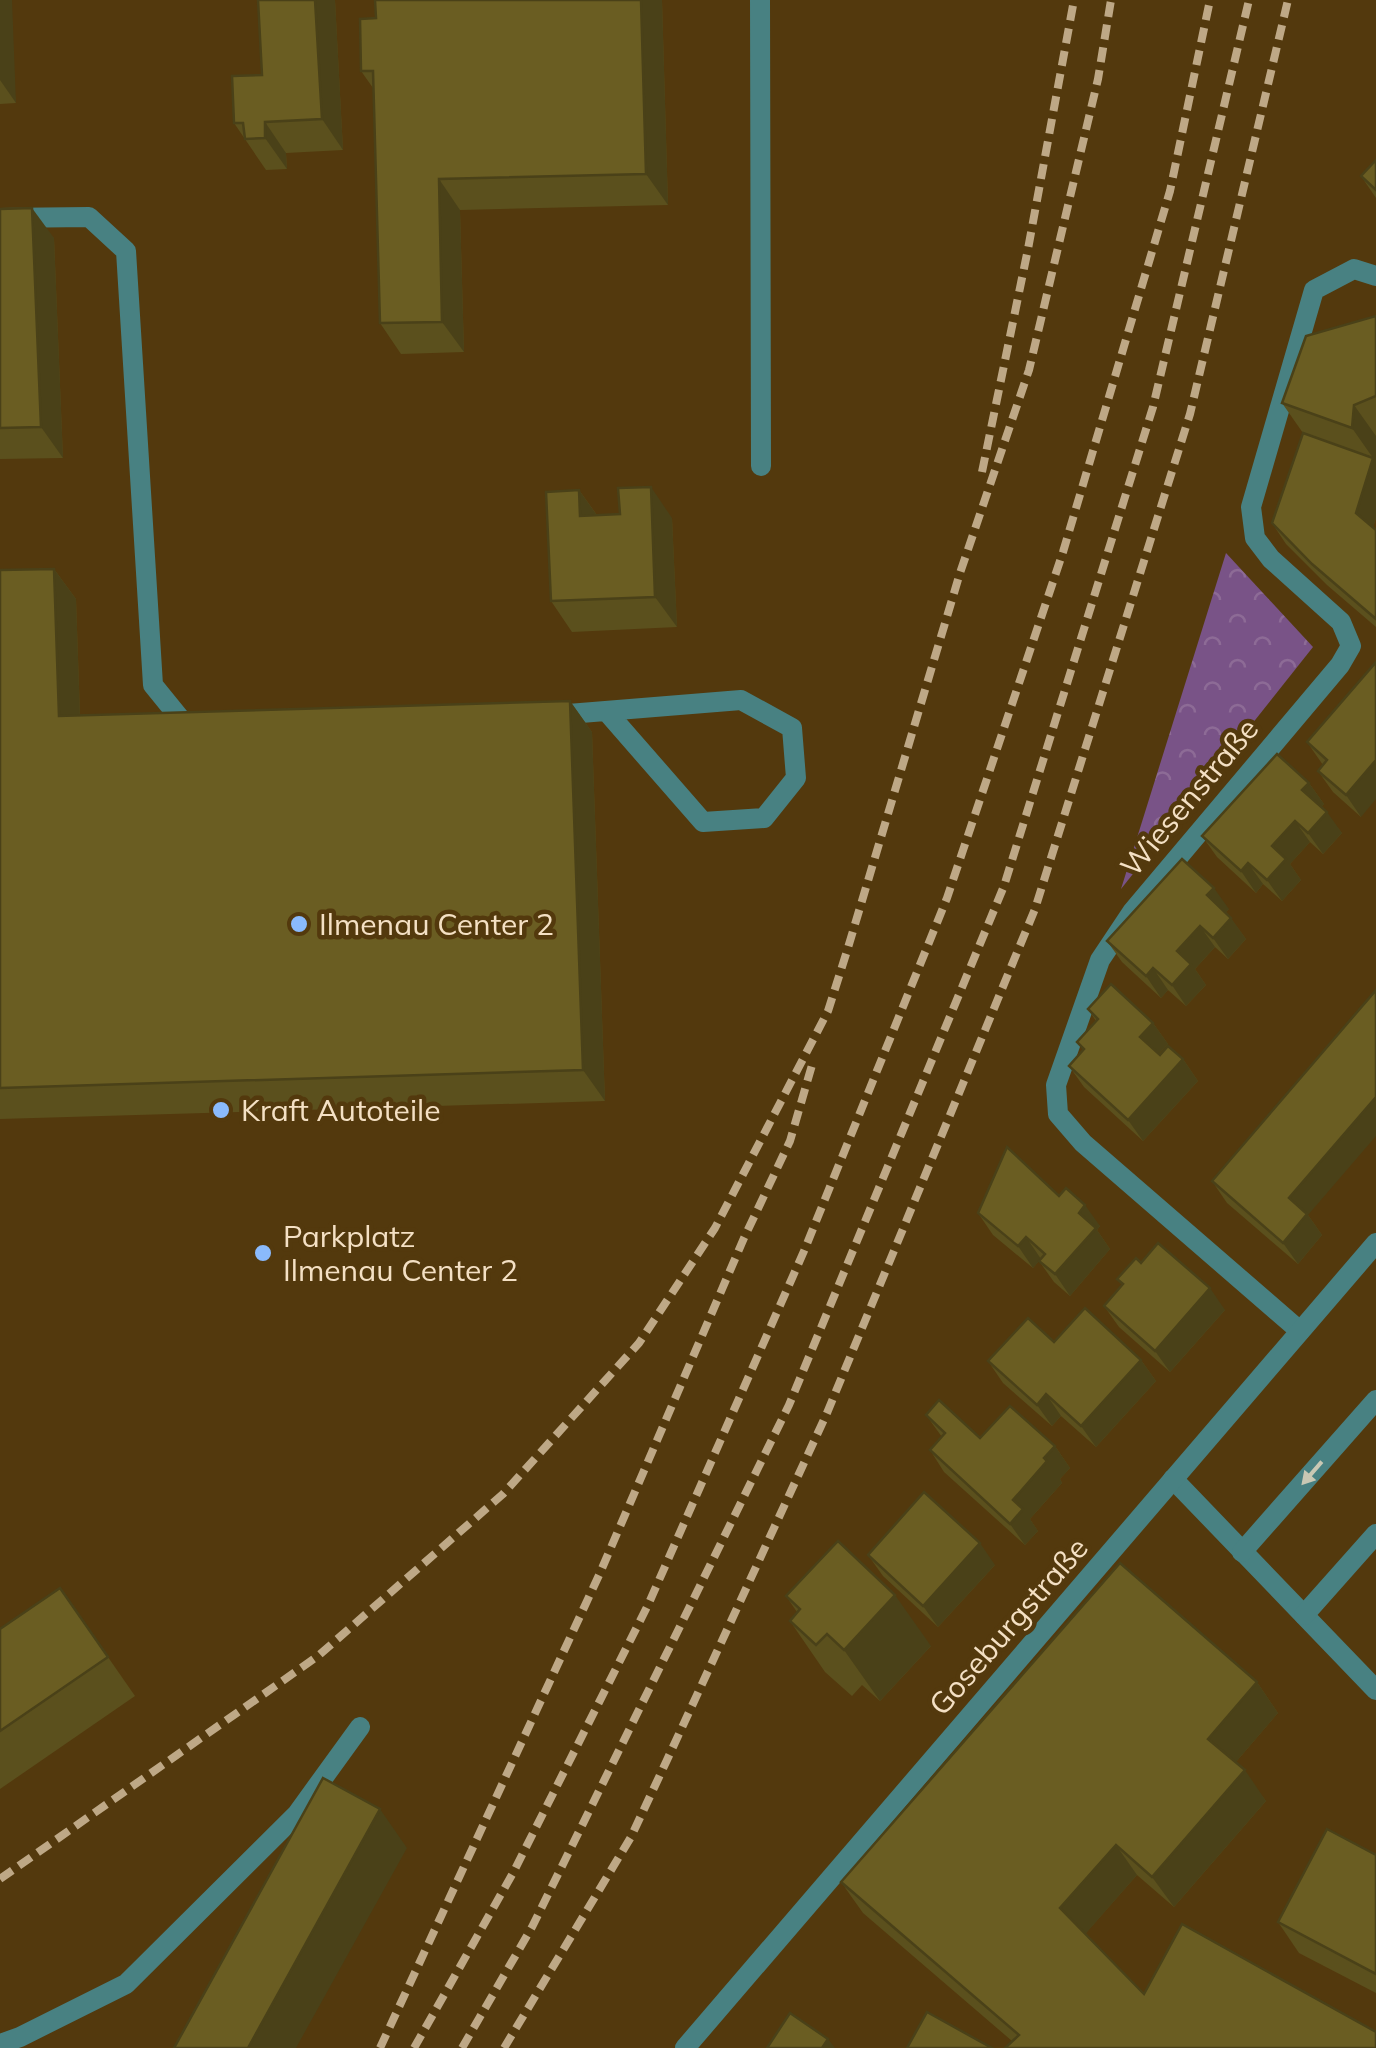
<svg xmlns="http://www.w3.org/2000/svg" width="1376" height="2048" viewBox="0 0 1376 2048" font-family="Mulish,sans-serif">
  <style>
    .forest { fill: url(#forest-crowns) }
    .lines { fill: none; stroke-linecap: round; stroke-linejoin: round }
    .service { stroke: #488182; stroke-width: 20 }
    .minor { stroke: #488182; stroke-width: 20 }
    .tertiary { stroke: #488182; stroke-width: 20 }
    .rail { stroke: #bea886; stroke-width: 8; stroke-dasharray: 15 8; stroke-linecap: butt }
    .wall { fill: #5b501d }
    .shaded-wall { fill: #4a4118 }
    .building { fill: #6a5d22; stroke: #4a4118; stroke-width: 2.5 }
    .oneway { fill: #c9c8b4 }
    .poi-dot { fill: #8abafc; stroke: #53390d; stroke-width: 4 }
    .labels { text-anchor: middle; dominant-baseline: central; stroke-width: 9; stroke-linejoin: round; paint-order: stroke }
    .street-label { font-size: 30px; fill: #f4e0c4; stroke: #53390d }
    .poi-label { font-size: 30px; fill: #f4e0c4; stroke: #53390d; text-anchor: start }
  </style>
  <defs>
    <pattern id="forest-crowns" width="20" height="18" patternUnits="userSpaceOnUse" patternTransform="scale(2.5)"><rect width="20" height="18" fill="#795387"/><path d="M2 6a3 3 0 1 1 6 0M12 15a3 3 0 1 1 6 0" fill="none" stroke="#8d6b96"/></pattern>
  </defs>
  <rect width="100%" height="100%" fill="#53390d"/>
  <polygon class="forest" points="1226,553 1313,647 1121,889"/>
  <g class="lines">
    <g class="service">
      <polyline points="760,0 761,466"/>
      <polyline points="0,218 89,217 126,251 153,685 192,733"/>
      <polyline points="556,715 741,700 792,728 796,778 764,818 703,822 607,712"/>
      <polyline points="1173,1479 1376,1690"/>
      <polyline points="1242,1552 1376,1400"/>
      <polyline points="1304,1615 1376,1534"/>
      <polyline points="0,2044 20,2037 126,1984 297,1814 360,1727"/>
    </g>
    <polyline class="minor" points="1300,1331 1083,1143 1058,1114 1056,1085 1100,960 1132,912 1340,665 1351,646 1341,622 1271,559 1255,538 1251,507 1314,290 1354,269 1376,276"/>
    <polyline class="tertiary" points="685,2048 1376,1243"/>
    <g class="rail">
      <polyline points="982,472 1028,249 1074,0"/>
      <polyline points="0,1879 318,1656 503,1494 639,1343 715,1228 828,1011 847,951 960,573 1029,370 1098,79 1111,0"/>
      <polyline points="380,2048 600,1573 744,1238 790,1141 812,1065"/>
      <polyline points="414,2048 513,1873 648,1605 804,1251 947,898 1063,552 1170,191 1210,0"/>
      <polyline points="462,2048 532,1927 789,1405 1004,886 1153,407 1249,0"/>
      <polyline points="504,2048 631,1837 667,1760 827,1413 1035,909 1190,414 1288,0"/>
    </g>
  </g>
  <g class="wall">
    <polygon points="0,0 16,103 0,104"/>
    <polygon points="258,0 335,0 343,150 286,153 287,169 266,170 234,123 262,75"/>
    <polygon points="375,0 662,0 668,205 460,210 464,352 401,354 380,323 373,88 361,71 376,18"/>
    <polygon points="1376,160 1376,198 1361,176"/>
    <polygon points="0,209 54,238 63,458 0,459"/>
    <polygon points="1376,316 1376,518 1373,527 1376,530 1376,627 1327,585 1286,544 1272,523 1303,433 1282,403"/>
    <polygon points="579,490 597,515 672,518 677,627 572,632 551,601"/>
    <polygon points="54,569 76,599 80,715 570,701 592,732 605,1101 0,1119 0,570"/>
    <polygon points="1376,661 1361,817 1333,792 1318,771 1323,765 1307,742"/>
    <polygon points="1309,783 1324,804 1321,807 1342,833 1323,854 1310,842 1290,864 1301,880 1282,901 1263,884 1256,893 1217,857 1202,836"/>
    <polygon points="1229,909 1226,912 1246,939 1228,959 1215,947 1195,969 1206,985 1186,1006 1168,990 1161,998 1122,962 1107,941"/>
    <polygon points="1088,1009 1153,1023 1168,1044 1159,1054 1183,1059 1198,1081 1143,1141 1084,1087 1069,1066 1083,1050 1077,1042 1096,1021"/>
    <polygon points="1212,1181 1308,1215 1322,1235 1298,1264 1227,1203"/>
    <polygon points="1059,1196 1100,1226 1097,1230 1110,1249 1070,1296 1054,1282 1039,1261 1033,1268 993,1235 978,1213"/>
    <polygon points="1141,1263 1225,1310 1170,1372 1119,1327 1104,1306 1122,1285 1117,1279"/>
    <polygon points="1054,1342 1141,1360 1156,1381 1096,1447 1061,1416 1052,1426 1003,1383 988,1361"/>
    <polygon points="926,1415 980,1438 1055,1446 1070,1468 1060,1479 1062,1483 1030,1519 1038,1531 1025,1545 944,1472 930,1450 942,1437"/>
    <polygon points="868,1555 995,1565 938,1627 883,1576"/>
    <polygon points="60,1588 135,1696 0,1789 0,1629"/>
    <polygon points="786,1596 931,1646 880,1701 862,1685 852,1696 825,1672 790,1621 797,1612"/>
    <polygon points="1257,1682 1278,1713 1236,1762 1266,1801 1174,1907 1137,1875 1085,1934 1144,1994 1376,2032 1012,2041 863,1913 841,1882"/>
    <polygon points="1376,1855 1376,1993 1299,1953 1278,1922"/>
  </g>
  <g class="shaded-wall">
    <polygon points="0,0 12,0 16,103 0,80"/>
    <polygon points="315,0 335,0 343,150 322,119"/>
    <polygon points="641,0 662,0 668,205 646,174"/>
    <polygon points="265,122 286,153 287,169 265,138"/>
    <polygon points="439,179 460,210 464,352 442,322"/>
    <polygon points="32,208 54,238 63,458 41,427"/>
    <polygon points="1354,405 1376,436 1376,518 1371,534 1356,513 1373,458 1352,428"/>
    <polygon points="651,487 672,518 677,627 655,597"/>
    <polygon points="579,490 601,521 580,516"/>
    <polygon points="54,569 76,599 81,747 59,716"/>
    <polygon points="570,701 592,732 605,1101 583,1070"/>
    <polygon points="1376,760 1376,799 1361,817 1346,795"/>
    <polygon points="1309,783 1324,804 1317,812 1302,790"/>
    <polygon points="1327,812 1342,833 1323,854 1308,833"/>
    <polygon points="1295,821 1310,842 1290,864 1301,880 1282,901 1267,880 1272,846"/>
    <polygon points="1248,863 1263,884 1256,893 1241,871"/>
    <polygon points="1214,888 1229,909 1222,917 1207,895"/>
    <polygon points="1231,918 1246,939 1228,959 1213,938"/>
    <polygon points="1200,926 1215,947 1195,969 1206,985 1186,1006 1172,985 1177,951"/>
    <polygon points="1153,968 1168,990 1161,998 1146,976"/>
    <polygon points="1153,1023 1168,1044 1155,1058 1140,1037"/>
    <polygon points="1183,1059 1198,1081 1143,1141 1128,1120"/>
    <polygon points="1376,1097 1376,1136 1308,1215 1322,1235 1298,1264 1283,1243 1289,1198"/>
    <polygon points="1085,1205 1100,1226 1097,1230 1110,1249 1070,1296 1055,1274 1079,1213"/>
    <polygon points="1026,1237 1041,1259 1033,1268 1018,1246"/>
    <polygon points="1210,1288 1225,1310 1170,1372 1155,1351"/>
    <polygon points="1141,1360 1156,1381 1096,1447 1081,1426"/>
    <polygon points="1046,1394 1061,1416 1052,1426 1037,1405"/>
    <polygon points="1055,1446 1070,1468 1060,1479 1062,1483 1030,1519 1038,1531 1025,1545 1010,1524 1013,1500 1044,1458"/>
    <polygon points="980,1543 995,1565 938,1627 923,1606"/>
    <polygon points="895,1595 931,1646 880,1701 844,1650"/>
    <polygon points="1257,1682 1278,1713 1230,1769 1208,1739"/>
    <polygon points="1245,1770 1266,1801 1174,1907 1152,1877"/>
    <polygon points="380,1809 407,1848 296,2048 248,2048"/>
    <polygon points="1116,1845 1137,1875 1081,1939 1060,1908"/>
    <polygon points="828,2039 835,2048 822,2048"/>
  </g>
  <g class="building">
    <polygon points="258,0 315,0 322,119 265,122 265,138 245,139 243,123 234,123 232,76 262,75"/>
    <polygon points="375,0 641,0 646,174 439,179 442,322 380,323 373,71 361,71 360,19 376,18"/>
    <polygon points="1376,160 1376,190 1361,176"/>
    <polygon points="32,208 41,427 0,428 0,209"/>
    <polygon points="1376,316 1376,396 1354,405 1352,428 1282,403 1306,336"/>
    <polygon points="1303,433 1373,458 1356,513 1376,530 1376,619 1312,564 1272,523"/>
    <polygon points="651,487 655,597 551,601 546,492 579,490 580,516 620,514 618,488"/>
    <polygon points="54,569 59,716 570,701 583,1070 0,1088 0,570"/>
    <polygon points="1376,662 1376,760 1346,795 1318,771 1327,760 1307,742"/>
    <polygon points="1277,754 1309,783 1302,790 1327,812 1308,833 1295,821 1272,846 1286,859 1267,880 1248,863 1241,871 1202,836"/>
    <polygon points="1182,859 1214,888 1207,895 1231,918 1213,938 1200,926 1177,951 1191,964 1172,985 1153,968 1146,976 1107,941"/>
    <polygon points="1111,984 1153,1023 1140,1037 1160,1055 1168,1046 1183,1059 1128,1120 1069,1066 1084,1049 1077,1042 1098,1019 1088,1009"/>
    <polygon points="1376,990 1376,1097 1289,1198 1307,1214 1283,1243 1212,1181"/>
    <polygon points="1007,1147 1059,1196 1066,1188 1085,1205 1079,1213 1096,1228 1055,1274 1039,1261 1045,1254 1026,1237 1018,1246 978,1213"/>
    <polygon points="1158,1243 1210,1288 1155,1351 1104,1306 1123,1284 1117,1279 1136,1258 1141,1263"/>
    <polygon points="1085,1308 1141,1360 1081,1426 1046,1394 1037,1405 988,1361 1028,1318 1054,1342"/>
    <polygon points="939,1400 980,1438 1010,1406 1055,1446 1044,1458 1047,1461 1013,1500 1023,1509 1010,1524 930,1450 945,1433 926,1415"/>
    <polygon points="924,1492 980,1543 923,1606 868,1555"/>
    <polygon points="838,1541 895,1595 844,1650 827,1634 816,1645 790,1621 800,1609 786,1596"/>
    <polygon points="1120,1563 1257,1682 1208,1739 1245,1770 1152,1877 1116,1845 1060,1908 1144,1994 1182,1924 1376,2032 1376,2048 1005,2048 1019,2035 841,1882"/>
    <polygon points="60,1588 108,1657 0,1731 0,1629"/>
    <polygon points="323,1778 380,1809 248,2048 174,2048"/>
    <polygon points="1327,1829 1376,1855 1376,1974 1278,1922"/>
    <polygon points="927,2012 992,2048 907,2048"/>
    <polygon points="790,2013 828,2039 822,2048 767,2048"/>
  </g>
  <defs><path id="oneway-solid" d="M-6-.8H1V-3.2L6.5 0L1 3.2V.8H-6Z" transform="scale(2.5)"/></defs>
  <use class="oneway" href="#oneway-solid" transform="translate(1312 1473) rotate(131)"/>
  <g class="poi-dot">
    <circle cx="299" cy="924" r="10"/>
    <circle cx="221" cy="1110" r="10"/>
    <circle cx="263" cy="1253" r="10"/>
  </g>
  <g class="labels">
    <g class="street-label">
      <text transform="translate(1189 797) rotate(-50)">Wiesenstraße</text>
      <text transform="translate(1008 1626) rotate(-49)">Goseburgstraße</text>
    </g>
    <g class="poi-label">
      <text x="319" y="924">Ilmenau Center 2</text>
      <text x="241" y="1110">Kraft Autoteile</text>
      <text x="283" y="1236">Parkplatz<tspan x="283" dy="34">Ilmenau Center 2</tspan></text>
    </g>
  </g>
</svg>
